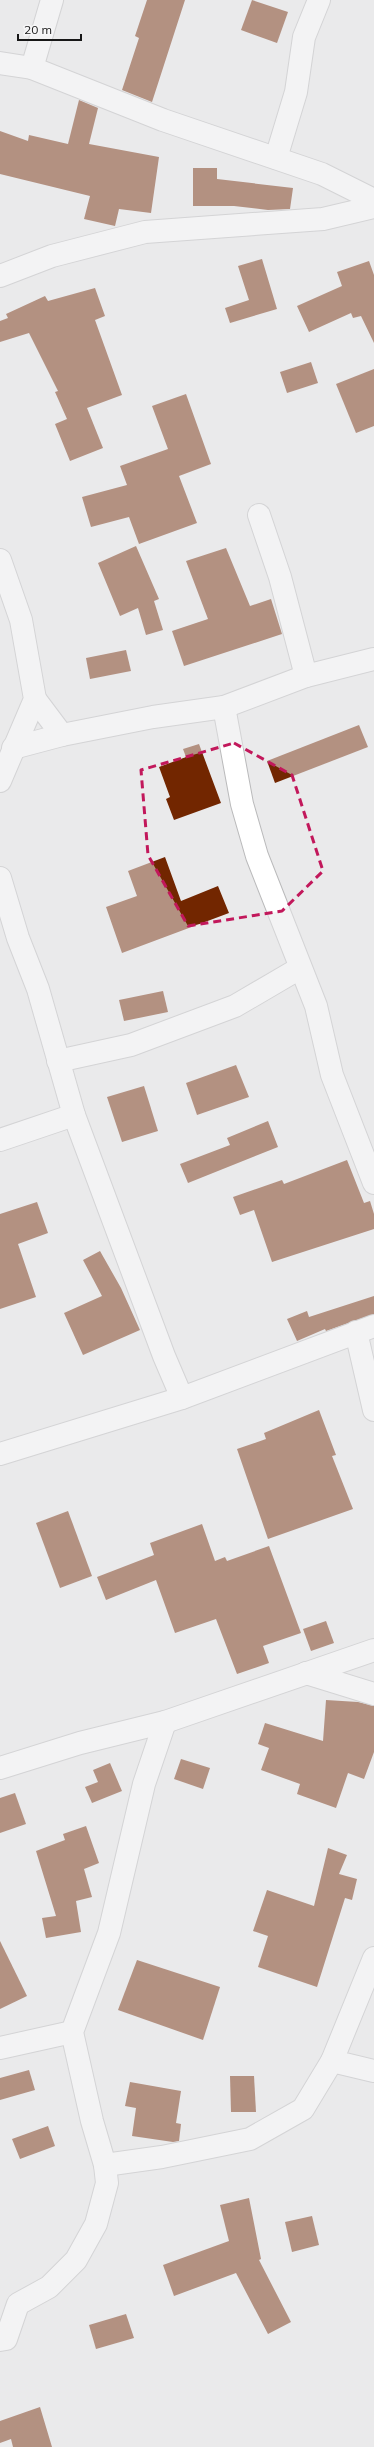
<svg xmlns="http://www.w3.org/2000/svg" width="374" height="2447" viewBox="0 0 374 2447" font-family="Mulish,sans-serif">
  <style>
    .building { fill: #722600 }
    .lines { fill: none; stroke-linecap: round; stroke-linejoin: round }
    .minor-casing { stroke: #bababb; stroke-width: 24 }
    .minor { stroke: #fff; stroke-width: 22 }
    .marked { fill: none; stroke: #c2185b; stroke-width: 3; stroke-dasharray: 8 5; stroke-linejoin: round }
  </style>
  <rect width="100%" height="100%" fill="#eaeaeb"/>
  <g class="building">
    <polygon points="147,0 185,0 152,102 122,90 139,38 135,36"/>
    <polygon points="252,0 288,12 277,43 241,30"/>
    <polygon points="79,100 98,108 89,144 159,157 151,213 119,209 115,226 84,219 90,196 0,174 0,131 28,141 29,135 68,144"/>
    <polygon points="193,168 217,168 217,179 293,188 290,209 268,210 234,206 193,206"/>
    <polygon points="262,259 277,309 230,323 225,308 249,300 238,266"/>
    <polygon points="369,261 374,275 374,343 361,316 353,318 351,313 309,332 297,306 342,286 337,272"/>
    <polygon points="95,288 105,316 95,320 122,395 87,408 103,448 70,461 55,424 67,419 55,392 58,391 29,333 0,342 0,321 8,318 6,314 45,296 48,301"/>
    <polygon points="311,362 318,383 287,393 280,372"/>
    <polygon points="374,369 374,426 356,433 336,384"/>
    <polygon points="186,394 211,464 179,476 197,523 139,544 129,517 91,527 82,497 127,485 120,466 168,449 152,406"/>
    <polygon points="136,546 159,599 154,601 163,630 146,635 138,608 120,616 98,563"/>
    <polygon points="226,548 250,606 271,599 282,634 184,666 172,631 208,619 186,561"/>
    <polygon points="126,650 131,671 90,679 86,658"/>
    <polygon points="359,725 368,747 275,783 267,761"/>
    <polygon points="199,744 221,803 174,820 166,799 170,797 159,767 186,757 183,749"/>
    <polygon points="165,857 181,901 218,886 229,913 122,953 106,907 137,896 128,871"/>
    <polygon points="163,991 168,1012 124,1021 119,1000"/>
    <polygon points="236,1065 249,1097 197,1115 186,1083"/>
    <polygon points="144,1086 158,1131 122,1142 107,1097"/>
    <polygon points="268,1121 278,1147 188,1183 180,1164 230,1145 227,1138"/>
    <polygon points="347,1160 364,1203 370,1201 374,1214 374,1229 272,1262 254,1210 240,1215 233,1197 282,1180 284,1184"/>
    <polygon points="37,1202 48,1233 18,1244 36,1297 0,1309 0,1214"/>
    <polygon points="100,1251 121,1288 140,1330 83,1355 64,1313 102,1296 83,1260"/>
    <polygon points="374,1296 374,1314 326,1331 325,1329 297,1341 287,1319 307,1311 309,1317"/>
    <polygon points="319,1410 336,1455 332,1456 353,1509 268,1539 237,1449 266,1439 264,1433"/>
    <polygon points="68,1511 92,1576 60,1588 36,1523"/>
    <polygon points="202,1524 215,1561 225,1557 227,1561 269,1546 301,1633 263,1646 269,1663 237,1674 216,1619 175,1633 156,1580 106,1600 97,1577 154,1555 150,1543"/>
    <polygon points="326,1621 334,1643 311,1651 303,1629"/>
    <polygon points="326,1700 358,1702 374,1706 374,1752 364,1779 348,1773 336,1808 297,1794 300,1784 261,1770 269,1748 258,1744 265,1723 323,1741"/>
    <polygon points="181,1759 210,1768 203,1789 174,1779"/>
    <polygon points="110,1763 122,1791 92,1803 85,1787 98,1782 93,1770"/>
    <polygon points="15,1793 26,1824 0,1833 0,1798"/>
    <polygon points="86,1826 99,1863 84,1869 92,1897 76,1901 81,1932 46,1938 42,1918 56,1916 36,1851 65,1840 63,1834"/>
    <polygon points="328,1848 347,1855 339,1874 357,1879 352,1900 345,1898 317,1987 258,1967 268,1936 253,1931 267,1890 314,1906"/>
    <polygon points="0,1941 27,1996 0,2009"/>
    <polygon points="137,1960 220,1987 203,2040 118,2010"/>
    <polygon points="29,2070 35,2090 0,2100 0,2078"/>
    <polygon points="230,2076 254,2076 256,2112 231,2112"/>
    <polygon points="130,2082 181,2091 176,2123 181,2124 179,2141 173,2142 132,2136 136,2108 125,2106"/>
    <polygon points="48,2126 55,2146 20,2159 12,2139"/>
    <polygon points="249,2198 261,2259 259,2260 291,2322 268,2334 236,2273 174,2296 163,2265 229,2241 220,2205"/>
    <polygon points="312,2216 319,2245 292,2252 285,2222"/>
    <polygon points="126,2314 134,2338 96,2349 89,2325"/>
    <polygon points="40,2407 52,2447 13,2447 11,2439 0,2443 0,2421"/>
  </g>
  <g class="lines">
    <defs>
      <g id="minor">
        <polyline points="0,63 32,68 163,120 322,174 374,200"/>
        <polyline points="32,68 52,0"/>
        <polyline points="276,158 296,92 304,37 319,0"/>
        <polyline points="0,276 52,256 145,232 323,219 374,207"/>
        <polyline points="259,515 280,577 306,676"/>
        <polyline points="0,560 21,620 35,699 0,781"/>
        <polyline points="35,699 62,735"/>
        <polyline points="224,707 242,804 257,856 316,1006 332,1075 374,1183"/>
        <polyline points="13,748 62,735 153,717 224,707 306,676 374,659"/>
        <polyline points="0,878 18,938 38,989 74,1115 164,1356 182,1398"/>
        <polyline points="58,1061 131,1045 235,1006 300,968"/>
        <polyline points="0,1140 74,1115"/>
        <polyline points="356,1332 374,1410"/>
        <polyline points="0,1454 182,1398 374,1326"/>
        <polyline points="306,1673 374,1694"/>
        <polyline points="0,1768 80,1743 165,1722 374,1650"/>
        <polyline points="374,1958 332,2061 374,2071"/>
        <polyline points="0,2048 72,2032"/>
        <polyline points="105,2165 162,2157 250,2139 303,2109 332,2061"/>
        <polyline points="0,2340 6,2339 18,2304 49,2287 76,2260 96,2224 107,2183 105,2165 92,2121 72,2032 109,1933 144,1784 165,1722"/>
      </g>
    </defs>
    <use href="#minor" class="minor-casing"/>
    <use href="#minor" class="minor"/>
  </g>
  <path d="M0 0H374V2447H0ZM234,743L292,775L323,871L282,911L188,926L148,855L141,770Z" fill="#eaeaeb" fill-opacity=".55" fill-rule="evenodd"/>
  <path class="marked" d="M234,743L292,775L323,871L282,911L188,926L148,855L141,770Z"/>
  <path d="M18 34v6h63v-6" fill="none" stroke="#171717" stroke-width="2"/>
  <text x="24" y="34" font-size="12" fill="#171717" stroke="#f7f7f8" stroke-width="3" paint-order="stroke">20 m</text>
</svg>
